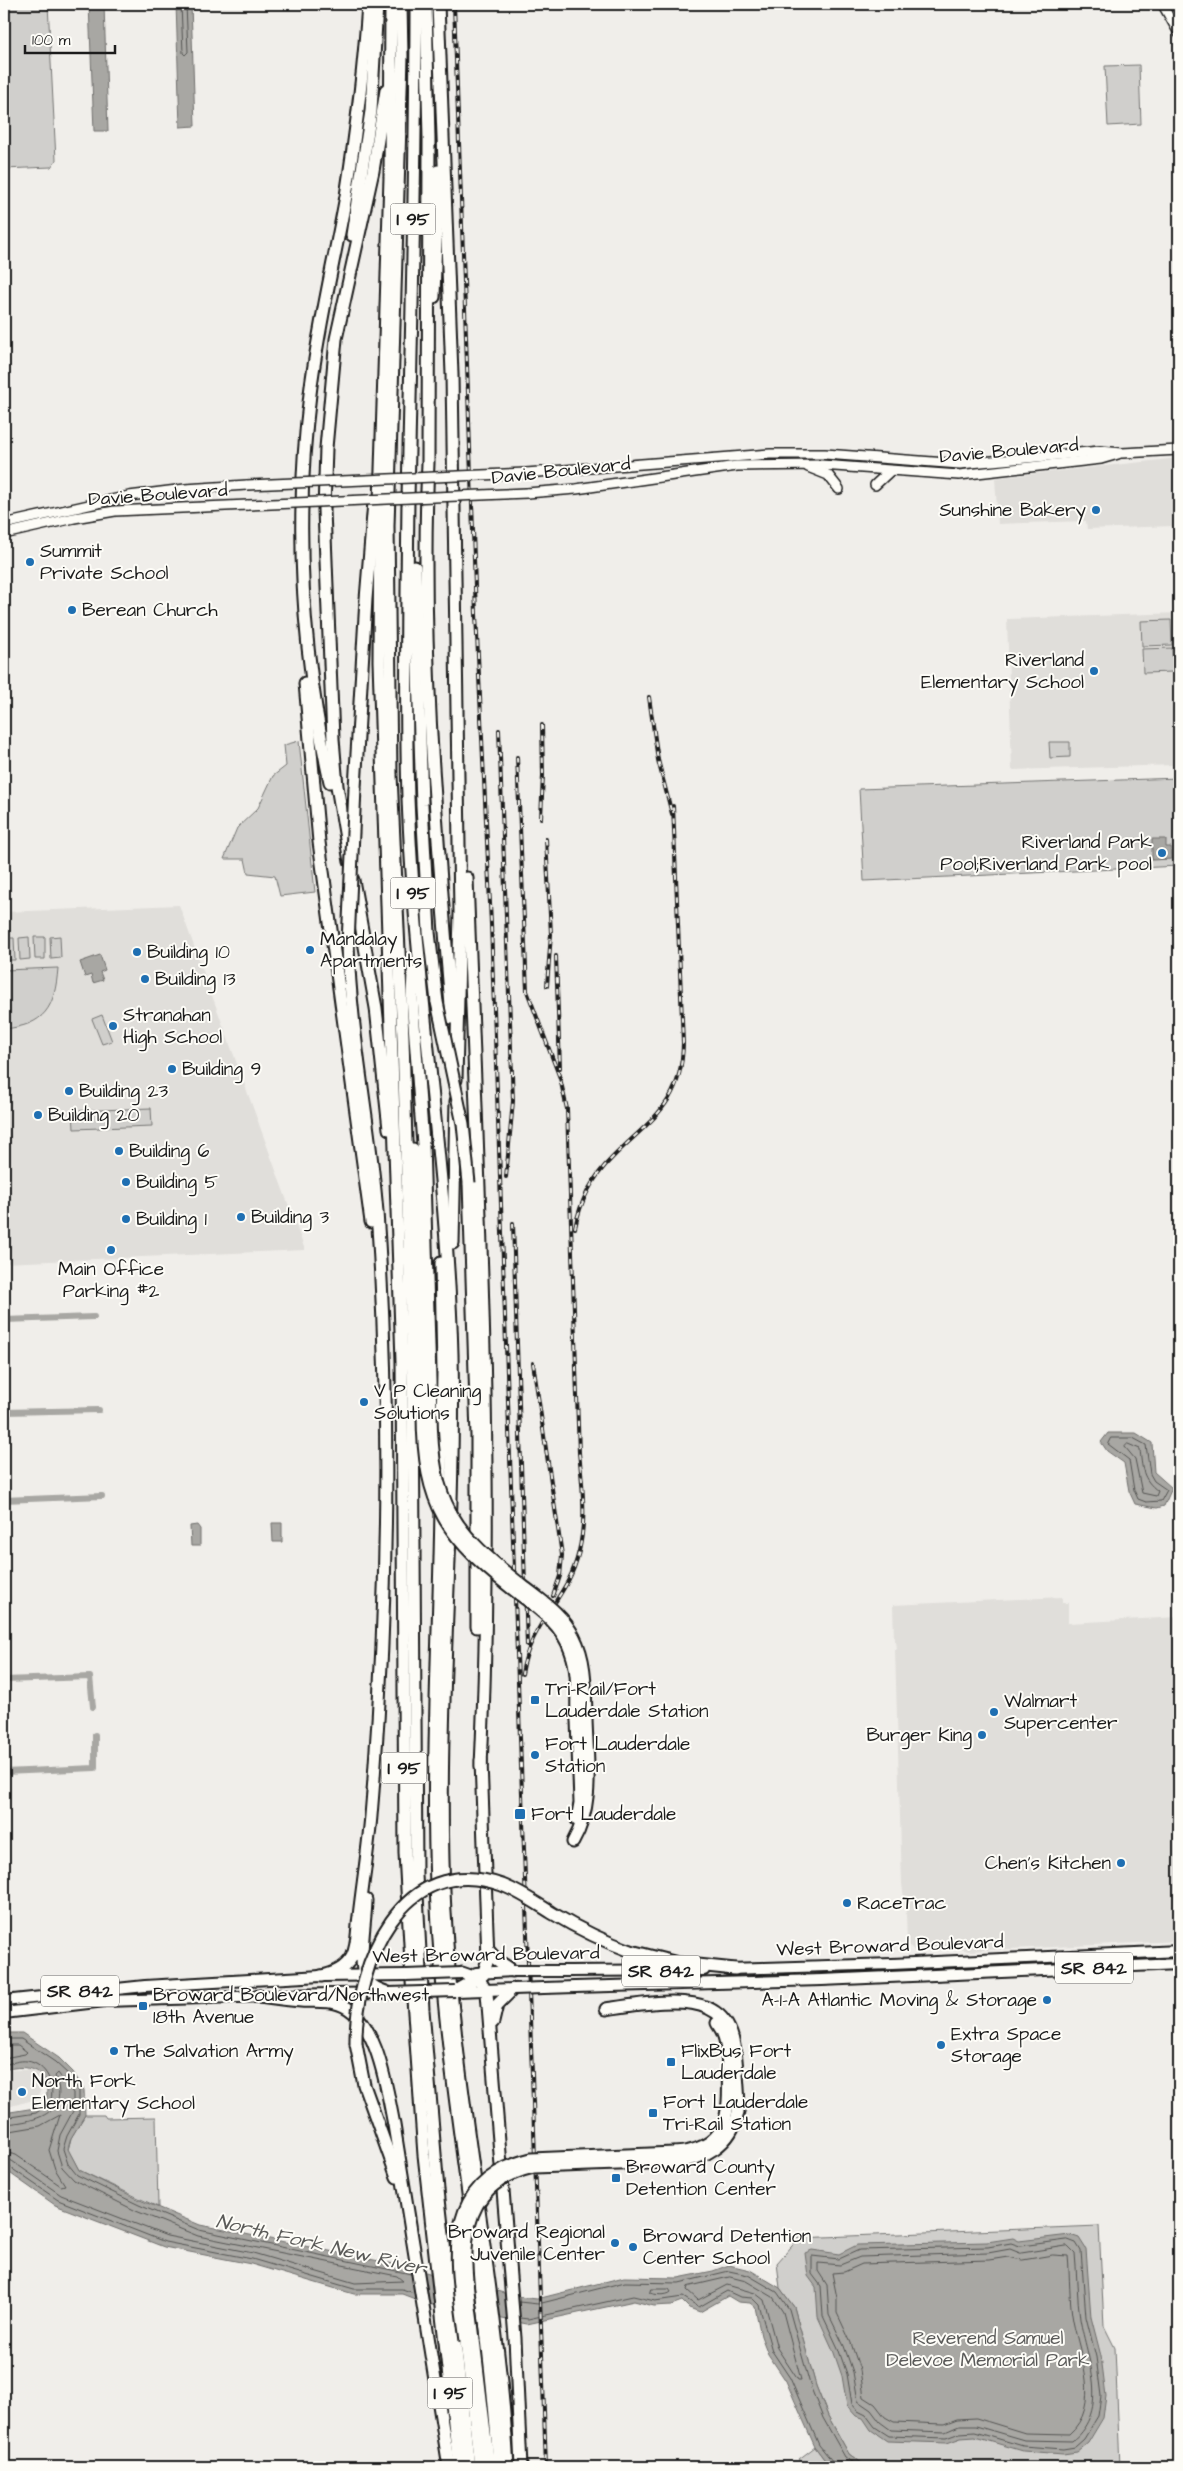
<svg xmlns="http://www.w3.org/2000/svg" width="1183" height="2471" viewBox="0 0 1183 2471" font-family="'Architects Daughter',sans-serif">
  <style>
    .built { fill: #e0deda }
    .green { fill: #d0cfcc; stroke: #767674 }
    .water { fill: #a8a7a3; stroke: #706f6d }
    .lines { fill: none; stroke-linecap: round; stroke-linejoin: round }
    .shore { stroke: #545452; stroke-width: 1 }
    .canal { stroke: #a8a7a3; stroke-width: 6 }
    .tertiary-casing { stroke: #1c1c1c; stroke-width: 11 }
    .secondary-casing { stroke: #1c1c1c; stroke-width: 12 }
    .primary-casing { stroke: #1c1c1c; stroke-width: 14 }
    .motorway-casing { stroke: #1c1c1c; stroke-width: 15 }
    .tertiary { stroke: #fdfcf7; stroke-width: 8 }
    .secondary { stroke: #fdfcf7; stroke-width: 9 }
    .primary { stroke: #fdfcf7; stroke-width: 10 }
    .motorway { stroke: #fdfcf7; stroke-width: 11 }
    .rail-casing { stroke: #1c1c1c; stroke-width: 4 }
    .rail { stroke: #fdfcf7; stroke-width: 2; stroke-dasharray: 5.5; stroke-linecap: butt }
    .secondary-bridge-casing { stroke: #1c1c1c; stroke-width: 12; stroke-linecap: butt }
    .primary-bridge-casing { stroke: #1c1c1c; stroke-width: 14; stroke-linecap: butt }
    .motorway-bridge-casing { stroke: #1c1c1c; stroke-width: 15; stroke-linecap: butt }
    .secondary-bridge { stroke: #fdfcf7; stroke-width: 9 }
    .primary-bridge { stroke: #fdfcf7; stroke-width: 10 }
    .motorway-bridge { stroke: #fdfcf7; stroke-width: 11 }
    .poi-dot { fill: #1f6fb2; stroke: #fdfcf7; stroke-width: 2 }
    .labels { text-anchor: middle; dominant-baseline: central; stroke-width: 4; stroke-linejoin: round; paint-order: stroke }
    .shield { fill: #fdfcf7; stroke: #605f5e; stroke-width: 1 }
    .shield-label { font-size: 18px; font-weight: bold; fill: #1c1c1c }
    .street-label { font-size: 19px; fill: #1c1c1c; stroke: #fdfcf7 }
    .poi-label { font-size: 19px; fill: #1c1c1c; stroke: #fdfcf7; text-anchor: start }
    .park-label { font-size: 19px; fill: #5b5b5a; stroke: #fdfcf7 }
    .water-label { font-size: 20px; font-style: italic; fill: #5b5b59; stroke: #fdfcf7 }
  </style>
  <rect width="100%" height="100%" fill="#f0eeea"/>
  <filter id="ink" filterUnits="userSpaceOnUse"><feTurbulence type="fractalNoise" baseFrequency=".02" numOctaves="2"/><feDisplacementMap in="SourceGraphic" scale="10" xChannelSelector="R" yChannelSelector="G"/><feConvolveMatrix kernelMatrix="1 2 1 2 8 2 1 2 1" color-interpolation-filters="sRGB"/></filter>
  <g filter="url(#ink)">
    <g class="built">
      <polygon points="1179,458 1179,537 1176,537 1174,526 1087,529 1086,521 998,524 995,478"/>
      <polygon points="1179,613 1179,724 1175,724 1176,765 1012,770 1007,619"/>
      <polygon points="179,905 305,1250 4,1263 4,912"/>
      <polygon points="1062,1597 1062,1603 1068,1603 1068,1623 1179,1617 1179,1941 968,1951 954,1947 914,1950 907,1944 906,1914 902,1884 895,1650 897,1649 896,1641 894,1641 893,1605"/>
      <polygon points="4,2070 37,2070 43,2085 37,2099 4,2108"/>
    </g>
    <g class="green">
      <polygon points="4,4 48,4 56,160 51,167 4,169"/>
      <polygon points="1139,65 1141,124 1108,126 1105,66"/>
      <polygon points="1171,620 1172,645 1142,646 1141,621"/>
      <polygon points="1172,648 1173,672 1143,673 1142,649"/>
      <polygon points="299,741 315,892 280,896 275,876 248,873 245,859 224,859 237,828 258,808 273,776 286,766 284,745"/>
      <polygon points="1049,742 1070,742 1070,757 1050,758"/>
      <polygon points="1179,778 1179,866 864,881 859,789"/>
      <polygon points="60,936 61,958 51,959 50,937"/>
      <polygon points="29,937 30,959 20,960 19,938"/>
      <polygon points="34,937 45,937 45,959 35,959"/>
      <polygon points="4,938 14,938 15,960 4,960"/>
      <path d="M58,968C55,1008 45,1025 4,1029V970Z"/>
      <polygon points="102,1015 112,1041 102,1044 92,1019"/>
      <polygon points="151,1108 152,1126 74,1129 73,1111"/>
      <polygon points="85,2115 104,2115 106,2118 156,2117 158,2207 79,2170 68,2150 71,2138"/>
      <polygon points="1099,2226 1104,2326 1115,2348 1120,2467 881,2467 863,2464 849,2454 828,2416 816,2386 794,2307 780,2288 777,2263 799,2238"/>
      <polygon points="815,2447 830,2467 806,2467 799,2459"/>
    </g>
    <g class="water">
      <polygon points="89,4 104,4 108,131 94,131"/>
      <polygon points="176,4 191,4 195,126 180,127"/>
      <polygon points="1152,839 1166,839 1166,847 1171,847 1172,859 1152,860"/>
      <polygon points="100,955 105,970 100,972 103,980 93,983 91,975 85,977 80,962"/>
      <polygon points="1108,1433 1136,1433 1152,1443 1154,1472 1172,1488 1164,1506 1157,1508 1135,1504 1129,1491 1124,1463 1107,1451 1101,1442"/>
      <polygon points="272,1523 282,1523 282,1542 273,1542"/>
      <polygon points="197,1525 200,1529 200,1546 191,1546 190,1526"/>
      <path d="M6,2033H22L59,2058L73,2072L84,2090L85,2115L71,2138L68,2149L79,2170L140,2200L200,2225L399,2265L519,2297L537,2299L624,2277L678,2278L713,2271L729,2265L750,2270L780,2288L794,2307L816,2386L828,2416L849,2454L863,2464L881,2467H830L815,2447L786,2381L768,2354L761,2336L755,2307L750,2303L738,2302L728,2296L700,2312L689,2308L682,2301L671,2305L654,2306L634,2301L527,2324L428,2304L402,2294H354L251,2264L164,2247L55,2205L4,2169V2113L35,2108L46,2100C52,2070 29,2063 4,2070V2035Z"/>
      <polygon points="1070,2235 1079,2238 1086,2249 1091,2317 1101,2356 1106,2396 1103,2418 1088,2443 1077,2452 1063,2454 1023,2451 975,2437 961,2438 947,2443 887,2441 871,2430 863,2418 856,2416 847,2406 842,2376 833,2350 818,2317 816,2287 808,2276 805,2253 812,2250 839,2254 857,2245 987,2242 1013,2238 1019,2241"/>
    </g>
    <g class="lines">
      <g class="shore">
        <polyline points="181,4 183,53 185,55 188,52 186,4"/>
        <polygon points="1111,1438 1133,1438 1146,1445 1150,1474 1154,1481 1167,1490 1161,1501 1146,1502 1138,1499 1134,1490 1129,1460 1108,1444"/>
        <path d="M1128,1444L1140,1449C1142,1468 1142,1479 1158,1491L1156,1496L1142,1493L1135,1459L1125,1447Z"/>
        <polyline points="4,2039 21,2039 55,2062 69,2075 79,2091 79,2114 67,2136 63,2149 68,2164 77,2175 139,2205 199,2230 411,2274"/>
        <polyline points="4,2045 18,2045 27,2052 25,2054 4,2058"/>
        <path d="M4,2065C11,2063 20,2060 27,2061C47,2064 56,2086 50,2103L36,2113L4,2118"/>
        <path d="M4,2124C34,2122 71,2114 55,2076L58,2073L73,2093V2111L60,2135L57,2151L62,2167L74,2180L136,2211L198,2236L397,2276L403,2281L355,2283L253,2253L167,2236L61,2195L12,2161L4,2159"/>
        <polyline points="4,2132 40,2126 60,2115 49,2150 55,2169 65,2185 61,2186 16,2155 4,2152"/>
        <polyline points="4,2165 8,2166 58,2200 165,2242 252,2259 354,2289 402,2289 414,2293"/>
        <polygon points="1068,2240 1076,2243 1081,2251 1086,2317 1096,2357 1101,2396 1098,2416 1084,2439 1075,2447 1063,2449 1023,2446 975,2432 960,2433 946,2438 889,2436 875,2427 866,2415 858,2411 852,2404 847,2374 838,2348 823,2316 821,2286 812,2274 812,2256 839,2259 859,2250 988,2247 1011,2243 1020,2246"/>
        <path d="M1068,2246L1075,2253C1077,2275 1077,2297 1080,2319C1087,2359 1111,2409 1072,2441L1024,2440L976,2426H959L945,2432L891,2430L880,2422L871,2410L858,2401L853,2372L844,2346L829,2315L827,2285L818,2271V2263L840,2265L860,2257L988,2253L1010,2249L1020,2253Z"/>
        <path d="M1053,2255L1068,2256C1070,2277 1069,2300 1073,2321C1080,2356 1102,2406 1069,2434L1025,2433L976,2418L957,2419L944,2424L894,2422L885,2417L875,2404L864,2397L860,2370L851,2343L837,2313V2298L832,2273L844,2272L862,2264L989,2260L1008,2257L1022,2260Z"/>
        <polygon points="730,2277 746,2281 773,2297 783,2312 801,2380 798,2380 777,2348 764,2300 755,2293 727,2285 698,2300 687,2290 688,2287"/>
        <path d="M651,2289H669L671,2292C667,2296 655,2295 650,2293Z"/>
        <polyline points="519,2302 538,2304 625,2282 679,2283 729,2271 748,2275 777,2292 789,2309 811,2388 823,2418 845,2457 860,2467"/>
        <polyline points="520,2318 528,2319 633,2296 655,2301 683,2297 699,2307 727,2291 740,2297 752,2298 759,2305 772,2351 790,2378 819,2445 833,2462 834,2467"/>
      </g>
      <g class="canal">
        <polyline points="4,1320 94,1317"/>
        <polyline points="4,1412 99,1410"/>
        <polyline points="4,1500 102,1496"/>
        <polyline points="4,1680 90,1677 93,1707"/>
        <polyline points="4,1772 95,1768 95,1735"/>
      </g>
      <defs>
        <polyline id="tertiary" points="1162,4 1179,34"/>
        <g id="secondary">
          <polyline points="808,467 828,475 839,489"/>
          <polyline points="526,473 770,454 825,454 960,464 1100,451 1122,453 1179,450"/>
          <polyline points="875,485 890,471"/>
          <polyline points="527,493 576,489 737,466 821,465 959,475 1101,459 1118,454"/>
          <polyline points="4,524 129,496 185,489 247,485"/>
          <polyline points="4,534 74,518 115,511 248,505"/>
        </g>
        <g id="primary">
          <polyline points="728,1969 892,1964 1179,1951"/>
          <polyline points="569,1971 704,1970"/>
          <polyline points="476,1973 513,1971"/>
          <polyline points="575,1987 822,1980 1179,1964"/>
          <polyline points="456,1991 513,1989"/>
          <polyline points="281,1995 387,1993"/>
          <polyline points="4,2001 145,1986 321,1976 406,1975"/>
          <polyline points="4,2013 105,2001 267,1996"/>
        </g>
        <g id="motorway">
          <polyline points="391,4 390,177 380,502 379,661 402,1362 405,1853 413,1999 424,2155 459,2467"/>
          <polyline points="401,4 402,56 388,526 391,775 403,1038 413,1384 416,1875 423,2010 438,2190 469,2467"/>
          <path d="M416,4C416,169 411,335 408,500C407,599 405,699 408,798C415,984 447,1168 452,1354C456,1540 435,1727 445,1912C455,2098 497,2281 508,2467"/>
          <path d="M426,4L429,140L428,463C420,648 437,834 452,1018"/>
          <polyline points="438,4 452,374 460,913 456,1080"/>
          <polyline points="352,235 371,111 377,4"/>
          <polyline points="434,297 438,171"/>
          <polyline points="415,567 422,805 429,932 437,1002"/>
          <polyline points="305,683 319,842 371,1222"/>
          <path d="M330,782C302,655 294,523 310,394C318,327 334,262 346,196C356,132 364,68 368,4"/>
          <polyline points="355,788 366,599 374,502"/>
          <polyline points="350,862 337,786 333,739 324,510 326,448 336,339 373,171 386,90"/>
          <path d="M467,878C478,1174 495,1470 481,1766"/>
          <polyline points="353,880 376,1008 389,1129"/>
          <polyline points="413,972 412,997 423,1144 431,1413"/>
          <polyline points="413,1149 419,1251 423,1413"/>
          <polyline points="469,1183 477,1436 477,1627"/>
          <polyline points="453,1243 456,1101"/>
          <polyline points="441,1263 443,1372 441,1482"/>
          <path d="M441,1508C439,1656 428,1805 440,1953C453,2125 488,2295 499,2467"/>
          <polyline points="577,1720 580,1803 577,1820"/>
          <path d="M573,1842C595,1804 587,1761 586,1719"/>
          <path d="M366,1900C366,1919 357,1965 366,1979C371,1987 380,1990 389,1993"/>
          <polyline points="488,1950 497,1960 513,1971"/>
          <polyline points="631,1951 678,1963 735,1969"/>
          <polyline points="462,1973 479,1979 487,1993 515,2338 521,2467"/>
          <path d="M321,1976C333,1974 345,1969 352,1957C358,1945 357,1929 359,1916C363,1882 368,1850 371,1816C388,1615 391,1413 377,1212C370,1122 350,1033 348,943"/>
          <polyline points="455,1991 483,1975 488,1959 481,1760"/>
          <path d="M259,1996C273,1998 287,2000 301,2001C314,2002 326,2000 339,2004C377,2016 387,2090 394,2125L449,2467"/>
          <path d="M606,2009C633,2005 683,1996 708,2008C733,2019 735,2045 737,2070C737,2083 740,2098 738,2112C732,2144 704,2160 674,2162"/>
          <polyline points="493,2022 497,2005 513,1989"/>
          <polyline points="356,2044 364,2085 397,2177"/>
          <path d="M674,2153C728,2150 730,2115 728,2071C727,2054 728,2037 717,2023"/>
          <polyline points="474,2340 489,2467"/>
          <polyline points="466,2341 480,2467"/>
        </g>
      </defs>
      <use href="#tertiary" class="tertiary-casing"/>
      <use href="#secondary" class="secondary-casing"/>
      <use href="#primary" class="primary-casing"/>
      <use href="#motorway" class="motorway-casing"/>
      <use href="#tertiary" class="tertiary"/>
      <use href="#secondary" class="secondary"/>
      <use href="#primary" class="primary"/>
      <use href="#motorway" class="motorway"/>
      <defs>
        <g id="rail">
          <polyline points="454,4 476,614 491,924 546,2467"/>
          <polyline points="649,697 658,760 672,814"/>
          <polyline points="499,730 513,1101 506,1177"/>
          <path d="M517,757L527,991L560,1078L567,1109L579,1453C584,1496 589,1541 568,1581C550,1614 528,1635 522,1674"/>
          <polyline points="541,818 543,775 542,725"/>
          <polyline points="546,839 551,934 547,986"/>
          <polyline points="556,956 560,1068"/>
          <polyline points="513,1223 527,1645"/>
          <path d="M575,1228C580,1202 593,1177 612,1158C650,1119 682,1105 683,1043L673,806"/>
          <polyline points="533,1363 562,1555 560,1576 553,1596"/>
        </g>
      </defs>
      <use href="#rail" class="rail-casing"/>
      <use href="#rail" class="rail"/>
      <defs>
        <g id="secondary-bridge">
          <polyline points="247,485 526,473"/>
          <polyline points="248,505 527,493"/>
        </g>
        <g id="primary-bridge">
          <polyline points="513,1971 569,1971"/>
          <polyline points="406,1975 462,1973"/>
          <polyline points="513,1989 575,1987"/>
          <polyline points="389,1993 455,1991"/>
        </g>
        <g id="motorway-bridge">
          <polyline points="348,943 355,788"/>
          <polyline points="437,1002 463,1124 469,1183"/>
          <path d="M423,1413C423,1507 447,1538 519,1594C541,1610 562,1625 571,1652C579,1673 576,1698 577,1720"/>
          <path d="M431,1413C432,1504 453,1532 523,1586C542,1601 563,1614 574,1637C587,1662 585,1691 586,1719"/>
          <path d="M356,2044C355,1964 402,1850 502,1885C520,1892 536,1903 552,1913C577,1928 603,1941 631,1951"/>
          <path d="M474,2340C467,2272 443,2188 534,2167L674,2162"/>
          <path d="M466,2341C457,2268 435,2183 531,2159L674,2153"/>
        </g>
      </defs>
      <use href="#secondary-bridge" class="secondary-bridge-casing"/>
      <use href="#primary-bridge" class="primary-bridge-casing"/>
      <use href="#motorway-bridge" class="motorway-bridge-casing"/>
      <use href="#secondary-bridge" class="secondary-bridge"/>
      <use href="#primary-bridge" class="primary-bridge"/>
      <use href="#motorway-bridge" class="motorway-bridge"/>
    </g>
  </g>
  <g class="poi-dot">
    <circle cx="1096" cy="510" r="5"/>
    <circle cx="30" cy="562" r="5"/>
    <circle cx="72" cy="610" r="5"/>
    <circle cx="1094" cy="671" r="5"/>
    <circle cx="1162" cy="853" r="5"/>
    <circle cx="310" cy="950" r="5"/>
    <circle cx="137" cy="952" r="5"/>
    <circle cx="145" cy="979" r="5"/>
    <circle cx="113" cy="1026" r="5"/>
    <circle cx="172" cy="1069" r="5"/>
    <circle cx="69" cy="1091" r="5"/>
    <circle cx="38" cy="1115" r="5"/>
    <circle cx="119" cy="1151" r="5"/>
    <circle cx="126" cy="1182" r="5"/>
    <circle cx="241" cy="1217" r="5"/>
    <circle cx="126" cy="1219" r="5"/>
    <circle cx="111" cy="1250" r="5"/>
    <circle cx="364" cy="1402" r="5"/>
    <rect x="530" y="1695" width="10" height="10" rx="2.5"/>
    <circle cx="994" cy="1712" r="5"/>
    <circle cx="982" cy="1735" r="5"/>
    <circle cx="535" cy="1755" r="5"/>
    <rect x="514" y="1808" width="12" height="12" rx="2.5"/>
    <circle cx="1121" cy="1863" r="5"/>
    <circle cx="847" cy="1903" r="5"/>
    <circle cx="1047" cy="2000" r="5"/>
    <rect x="138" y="2001" width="10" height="10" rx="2.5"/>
    <circle cx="941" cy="2045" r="5"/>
    <circle cx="114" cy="2051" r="5"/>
    <rect x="666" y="2057" width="10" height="10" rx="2.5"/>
    <circle cx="22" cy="2092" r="5"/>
    <rect x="648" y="2108" width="10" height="10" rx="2.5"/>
    <rect x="611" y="2173" width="10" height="10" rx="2.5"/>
    <circle cx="615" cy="2243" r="5"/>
    <circle cx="633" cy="2247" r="5"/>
  </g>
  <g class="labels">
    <g class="shield">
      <rect x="390.5" y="203.5" width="45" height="31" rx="4"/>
      <rect x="390.5" y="877.5" width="45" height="31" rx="4"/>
      <rect x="381.5" y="1752.5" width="45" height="31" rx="4"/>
      <rect x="1055" y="1952.5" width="78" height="31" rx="4"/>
      <rect x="622" y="1955.5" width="78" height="31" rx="4"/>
      <rect x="41" y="1975.5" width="78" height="31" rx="4"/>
      <rect x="427.5" y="2377.5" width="45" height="31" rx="4"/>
    </g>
    <g class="shield-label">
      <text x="413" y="219">I 95</text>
      <text x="413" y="893">I 95</text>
      <text x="404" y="1768">I 95</text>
      <text x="1094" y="1968">SR 842</text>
      <text x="661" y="1971">SR 842</text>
      <text x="80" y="1991">SR 842</text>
      <text x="450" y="2393">I 95</text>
    </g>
    <g class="street-label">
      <text transform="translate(1009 451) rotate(-5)">Davie Boulevard</text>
      <text transform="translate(561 471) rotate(-6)">Davie Boulevard</text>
      <text transform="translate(158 495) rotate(-4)">Davie Boulevard</text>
      <text transform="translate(890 1946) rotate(-2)">West Broward Boulevard</text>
      <text transform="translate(486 1955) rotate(-1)">West Broward Boulevard</text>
    </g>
    <g class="poi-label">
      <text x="1086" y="510" text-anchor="end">Sunshine Bakery</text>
      <text x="40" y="551">Summit<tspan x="40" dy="22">Private School</tspan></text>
      <text x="82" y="610">Berean Church</text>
      <text x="1084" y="660" text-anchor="end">Riverland<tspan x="1084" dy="22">Elementary School</tspan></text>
      <text x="1152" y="842" text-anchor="end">Riverland Park<tspan x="1152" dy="22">Pool;Riverland Park pool</tspan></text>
      <text x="320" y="939">Mandalay<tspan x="320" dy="22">Apartments</tspan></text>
      <text x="147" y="952">Building 10</text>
      <text x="155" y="979">Building 13</text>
      <text x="123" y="1015">Stranahan<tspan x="123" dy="22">High School</tspan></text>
      <text x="182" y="1069">Building 9</text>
      <text x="79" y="1091">Building 23</text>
      <text x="48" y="1115">Building 20</text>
      <text x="129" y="1151">Building 6</text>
      <text x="136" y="1182">Building 5</text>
      <text x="251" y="1217">Building 3</text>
      <text x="136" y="1219">Building 1</text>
      <text x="111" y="1269" text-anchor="middle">Main Office<tspan x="111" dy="22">Parking #2</tspan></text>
      <text x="374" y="1391">V P Cleaning<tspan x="374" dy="22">Solutions</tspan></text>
      <text x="545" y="1689">Tri-Rail/Fort<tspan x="545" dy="22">Lauderdale Station</tspan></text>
      <text x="1004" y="1701">Walmart<tspan x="1004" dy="22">Supercenter</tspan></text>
      <text x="972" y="1735" text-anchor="end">Burger King</text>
      <text x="545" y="1744">Fort Lauderdale<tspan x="545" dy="22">Station</tspan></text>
      <text x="531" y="1814">Fort Lauderdale</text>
      <text x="1111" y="1863" text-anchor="end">Chen's Kitchen</text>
      <text x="857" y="1903">RaceTrac</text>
      <text x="153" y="1995">Broward Boulevard/Northwest<tspan x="153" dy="22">18th Avenue</tspan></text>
      <text x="1037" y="2000" text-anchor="end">A-1-A Atlantic Moving &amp; Storage</text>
      <text x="951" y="2034">Extra Space<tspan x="951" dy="22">Storage</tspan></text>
      <text x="124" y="2051">The Salvation Army</text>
      <text x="681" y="2051">FlixBus Fort<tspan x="681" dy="22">Lauderdale</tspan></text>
      <text x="32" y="2081">North Fork<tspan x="32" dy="22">Elementary School</tspan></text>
      <text x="663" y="2102">Fort Lauderdale<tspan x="663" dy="22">Tri-Rail Station</tspan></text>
      <text x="626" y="2167">Broward County<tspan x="626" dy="22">Detention Center</tspan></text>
      <text x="605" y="2232" text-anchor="end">Broward Regional<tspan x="605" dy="22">Juvenile Center</tspan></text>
      <text x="643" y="2236">Broward Detention<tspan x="643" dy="22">Center School</tspan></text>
    </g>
    <g class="park-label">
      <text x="988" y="2338">Reverend Samuel<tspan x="988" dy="22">Delevoe Memorial Park</tspan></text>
    </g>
    <g class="water-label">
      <text transform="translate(321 2245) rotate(13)">North Fork New River</text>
    </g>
  </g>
  <rect width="1183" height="2471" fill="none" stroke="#fdfcf7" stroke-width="20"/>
  <rect x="10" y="10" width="1163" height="2451" fill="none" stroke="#1c1c1c" stroke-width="2" filter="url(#ink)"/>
  <path d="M25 45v8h90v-8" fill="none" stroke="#1c1c1c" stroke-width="2.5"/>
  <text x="32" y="45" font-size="15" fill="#1c1c1c" stroke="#fdfcf7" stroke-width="4" paint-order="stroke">100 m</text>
</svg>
